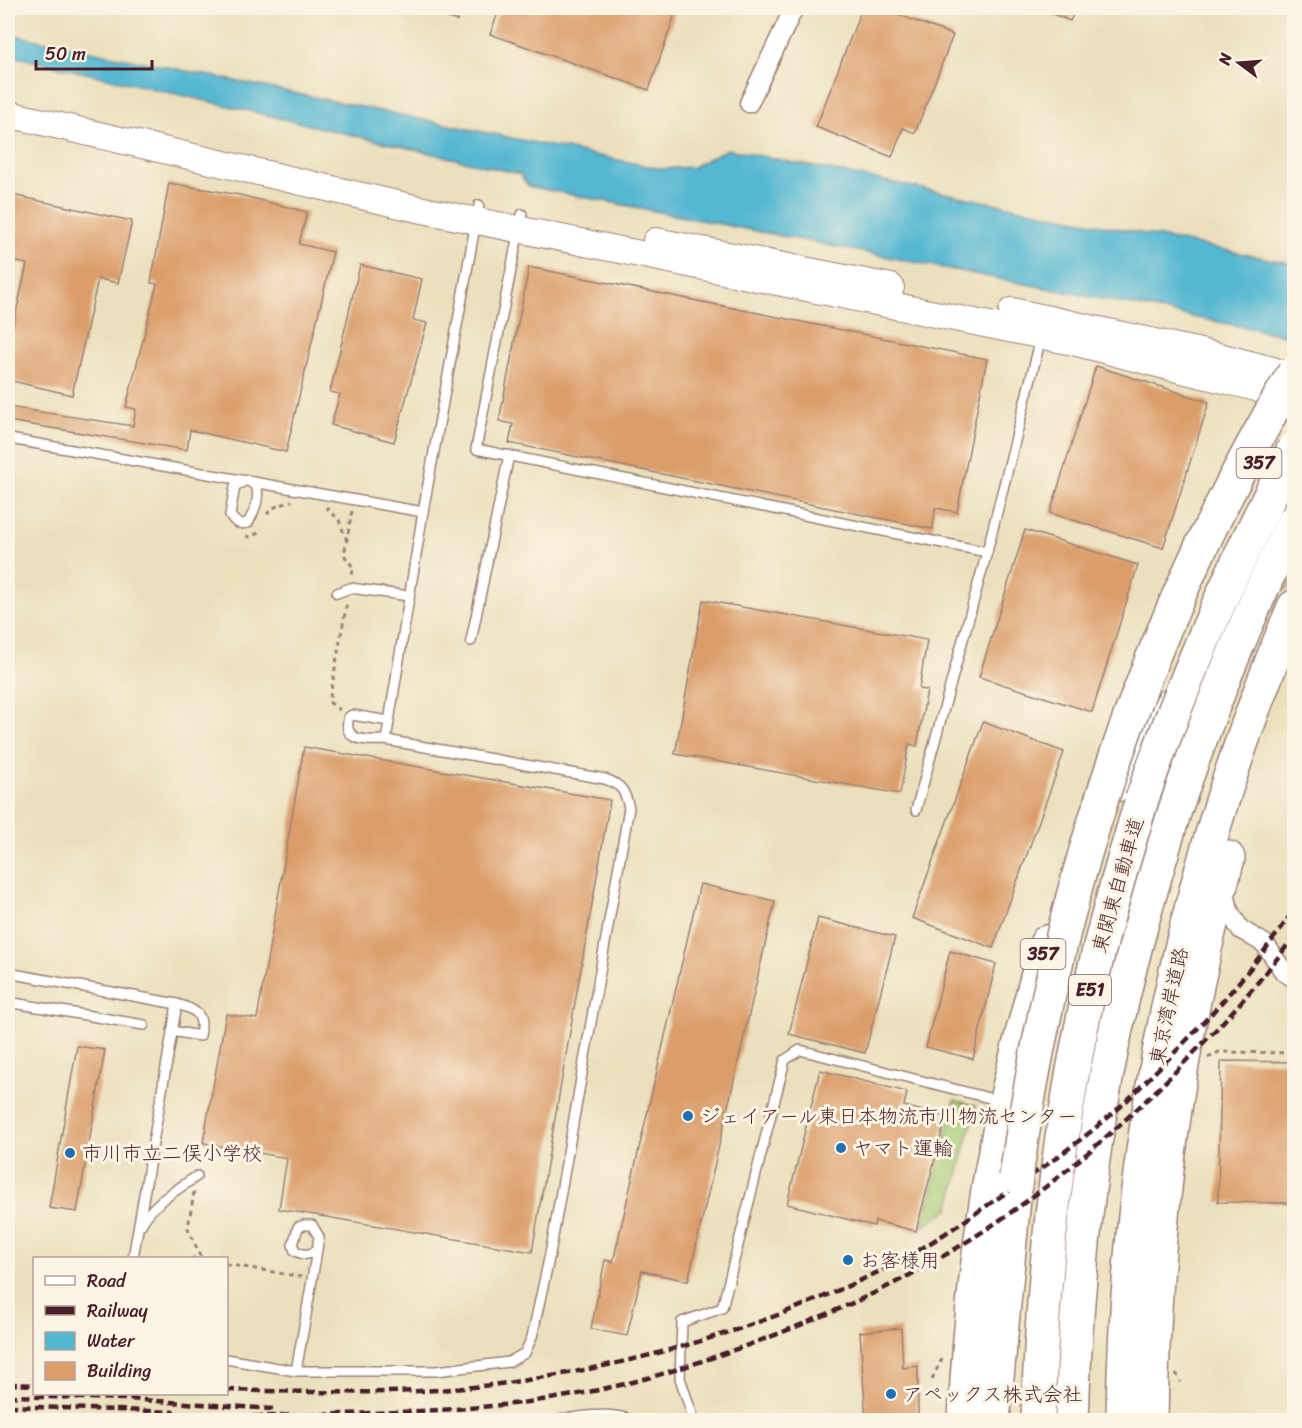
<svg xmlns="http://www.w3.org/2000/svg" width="1302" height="1428" viewBox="0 0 1302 1428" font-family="Sriracha,'Klee One',sans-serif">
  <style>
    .green { fill: #a6cb75; stroke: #787550; stroke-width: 1.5 }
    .water { fill: #54b7d2; stroke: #4f6b7e; stroke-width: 1.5 }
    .building { fill: #db9e6a }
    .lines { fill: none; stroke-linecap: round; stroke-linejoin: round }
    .secondary-tunnel { stroke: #cbb9a0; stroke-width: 26; stroke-dasharray: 26 13; stroke-linecap: butt }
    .lane-casing { stroke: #9a8074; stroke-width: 12 }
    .street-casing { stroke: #9a8074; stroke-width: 21 }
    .secondary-casing { stroke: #9a8074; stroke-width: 28 }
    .highway-casing { stroke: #9a8074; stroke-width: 36 }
    .path { stroke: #9a8074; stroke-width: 3; stroke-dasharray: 4.5 4.5; stroke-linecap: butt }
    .lane { stroke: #fff; stroke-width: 9 }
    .street { stroke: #fff; stroke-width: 18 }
    .secondary { stroke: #fff; stroke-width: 26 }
    .highway { stroke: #fff; stroke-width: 33 }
    .rail { stroke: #4a1f2b; stroke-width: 4.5; stroke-dasharray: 9 4.5; stroke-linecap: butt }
    .highway-bridge-casing { stroke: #9a8074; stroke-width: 36; stroke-linecap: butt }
    .highway-bridge { stroke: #fff; stroke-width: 33 }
    .poi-dot { fill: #1f6fb2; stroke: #fcf5e5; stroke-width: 2 }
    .labels { text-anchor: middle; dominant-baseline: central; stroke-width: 6; stroke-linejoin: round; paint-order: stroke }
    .shield { fill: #fcf5e5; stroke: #7f5f63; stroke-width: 1.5 }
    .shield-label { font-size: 18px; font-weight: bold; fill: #4a1f2b }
    .street-label { font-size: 20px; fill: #4a1f2b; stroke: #fcf5e5 }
    .poi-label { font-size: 20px; fill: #4a1f2b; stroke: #fcf5e5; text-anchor: start }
  </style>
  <rect width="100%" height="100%" fill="#fcf5e5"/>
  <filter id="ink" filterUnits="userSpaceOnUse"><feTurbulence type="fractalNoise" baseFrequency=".0167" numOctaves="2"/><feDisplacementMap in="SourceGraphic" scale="12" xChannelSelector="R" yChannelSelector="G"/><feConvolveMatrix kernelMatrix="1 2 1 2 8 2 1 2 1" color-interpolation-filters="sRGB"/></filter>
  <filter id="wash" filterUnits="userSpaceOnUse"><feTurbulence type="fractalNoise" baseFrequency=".008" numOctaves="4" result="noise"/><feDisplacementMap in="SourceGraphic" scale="24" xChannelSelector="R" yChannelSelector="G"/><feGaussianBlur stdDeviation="1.35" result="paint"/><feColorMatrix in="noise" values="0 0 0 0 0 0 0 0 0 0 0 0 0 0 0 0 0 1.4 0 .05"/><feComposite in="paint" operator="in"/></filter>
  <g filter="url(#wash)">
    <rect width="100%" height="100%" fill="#ebe0bd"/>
    <polygon class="green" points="955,1100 976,1106 949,1209 922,1227"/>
    <polygon class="water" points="8,34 662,169 693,167 727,149 1294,264 1294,337 528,186 520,174 8,55"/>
    <g id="blocks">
      <g class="building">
        <polygon points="423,8 462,8 457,21 423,9"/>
        <polygon points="500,8 677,8 649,90 490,34"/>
        <polygon points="862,8 880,8 953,35 915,133 903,128 892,157 816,127"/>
        <polygon points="1038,8 1076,8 1070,21"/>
        <polygon points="169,183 240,195 307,212 299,244 333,252 286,452 190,430 187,450 8,421 8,407 133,426 136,409 126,407 157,284 151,283"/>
        <polygon points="8,194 132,221 118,283 98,279 72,395 8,380 8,348 27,264 8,260"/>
        <polygon points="360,265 422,279 413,320 427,323 394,442 331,425 340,394 330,392"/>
        <polygon points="529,267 987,359 957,512 935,508 933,529 509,443 513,424 499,421"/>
        <polygon points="1096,366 1209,402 1163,548 1050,513"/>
        <polygon points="1025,530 1138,565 1092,712 979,677"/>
        <polygon points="703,600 927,640 919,689 927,690 917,746 909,744 900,794 675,754"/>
        <polygon points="983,722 1064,752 993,948 912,918"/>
        <polygon points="304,747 610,800 532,1252 279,1209 287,1158 203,1143 226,1014 257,1019"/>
        <polygon points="700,884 775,901 688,1281 642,1271 627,1336 591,1329 605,1260 613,1262"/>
        <polygon points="818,918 895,937 865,1053 789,1034"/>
        <polygon points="950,951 996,964 973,1059 926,1047"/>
        <polygon points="77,1046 105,1050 77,1212 49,1208"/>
        <polygon points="1221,1061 1293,1062 1290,1203 1218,1202"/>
        <polygon points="820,1070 907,1092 904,1106 946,1117 916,1231 875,1221 874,1226 787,1204"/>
        <polygon points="901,1328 903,1368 918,1366 918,1420 866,1420 860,1332"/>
      </g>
    </g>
  </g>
  <g filter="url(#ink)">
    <use href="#blocks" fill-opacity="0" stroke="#9a8074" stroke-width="1.5"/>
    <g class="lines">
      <polyline class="secondary-tunnel" points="1273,583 1294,565"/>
      <defs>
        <g id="lane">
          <polyline points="522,214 476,449 987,552 1041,338"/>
          <polyline points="8,441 10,439 423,512"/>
          <path d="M247,480C250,482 253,483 255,486C262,494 253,515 248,523C239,525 235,523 230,515L235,486Z"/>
          <polyline points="337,593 350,588 409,596"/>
          <polyline points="471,641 509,455"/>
          <polyline points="386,740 423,512 479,205"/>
          <polyline points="916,810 987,552"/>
          <polyline points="8,973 177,1004 133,1258"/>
          <polyline points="8,1002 144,1025"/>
          <path d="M172,1031L200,1036C204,1015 198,1010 177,1004"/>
          <path d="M141,1225C152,1203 177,1190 197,1176"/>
          <path d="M226,1359L296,1371H436L509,1362L525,1353L532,1337L550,1254L629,808C625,791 622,785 605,779L386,740C368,741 341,742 349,717L352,715L389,721"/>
          <path d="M296,1371C304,1327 312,1282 319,1237L312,1225H304L298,1227L293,1245L295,1251C304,1255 309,1256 317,1250"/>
          <path d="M560,1420C581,1416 612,1412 631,1420"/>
          <polyline points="694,1420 680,1378 682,1322 722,1308 785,1060 800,1050 1001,1101"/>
        </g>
        <g id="street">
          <polyline points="749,103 794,8"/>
          <polyline points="1225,892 1229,911 1240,929 1265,944 1284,972 1294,978"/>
        </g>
        <g id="secondary">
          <polyline points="8,114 418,209 1073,342 1161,365 1257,388 1294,410"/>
          <polyline points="656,241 891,287"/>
          <polyline points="1012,311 1223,357 1276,371 1294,379"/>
          <polyline points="1116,789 1143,740 1169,702"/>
        </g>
        <g id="highway">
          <path d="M965,1420C968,1343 976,1266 988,1190C1002,1106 1024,1023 1047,942"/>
          <polyline points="993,1420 1016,1177"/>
          <path d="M1038,1420C1042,1282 1056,1145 1085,1010C1100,939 1121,869 1142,799"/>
          <path d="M1072,1420C1076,1285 1089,1148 1119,1015C1134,946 1154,878 1175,810"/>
          <path d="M1123,1420C1126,1141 1184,865 1294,607"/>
          <path d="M1151,1420C1154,1226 1176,1046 1228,858"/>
        </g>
      </defs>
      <use href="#lane" class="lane-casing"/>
      <use href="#street" class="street-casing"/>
      <use href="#secondary" class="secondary-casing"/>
      <use href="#highway" class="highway-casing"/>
      <g class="path">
        <polyline points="326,507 339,520 347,541"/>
        <polyline points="352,511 344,555 353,567 352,576"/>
        <polyline points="267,514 275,507 292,501"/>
        <polyline points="246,536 250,537 258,533 259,528"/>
        <polyline points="340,710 329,702 347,602"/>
        <polyline points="1208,1058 1219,1052 1294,1053"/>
        <polyline points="194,1192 188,1228 201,1258"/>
        <polyline points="192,1258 195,1258"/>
        <polyline points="226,1264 302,1277"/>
        <polyline points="1176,1373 1181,1382"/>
        <polyline points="932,1379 943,1357"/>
      </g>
      <use href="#lane" class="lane"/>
      <use href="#street" class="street"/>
      <use href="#secondary" class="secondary"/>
      <use href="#highway" class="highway"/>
      <g class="rail">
        <polyline points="8,1384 34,1385"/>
        <path d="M226,1390C315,1392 403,1396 491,1385C626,1368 757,1331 880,1271C917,1253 951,1230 985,1207C1031,1176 1077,1145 1119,1108C1132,1096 1145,1082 1158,1069C1208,1020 1254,968 1294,910"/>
        <polyline points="8,1396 128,1399 273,1409"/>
        <polyline points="8,1406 175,1412"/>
        <path d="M132,1420C203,1418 273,1416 344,1414C432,1411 521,1408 607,1388C659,1377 709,1359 759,1341C818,1319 878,1294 933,1262C1026,1209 1107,1141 1181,1066C1222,1024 1260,983 1294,936"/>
      </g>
      <defs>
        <g id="highway-bridge">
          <path d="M1142,799C1184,678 1234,562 1294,449"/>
          <path d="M1175,810C1209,711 1248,614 1294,521"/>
          <path d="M1016,1177C1057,889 1145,622 1294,373"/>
        </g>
      </defs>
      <use href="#highway-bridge" class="highway-bridge-casing"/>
      <use href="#highway-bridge" class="highway-bridge"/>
    </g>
  </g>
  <g class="poi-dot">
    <circle cx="688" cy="1116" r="6"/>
    <circle cx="841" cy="1148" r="6"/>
    <circle cx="70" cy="1153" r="6"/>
    <circle cx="848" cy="1260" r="6"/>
    <circle cx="891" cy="1394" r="6"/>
  </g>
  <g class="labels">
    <g class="shield">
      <rect x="1236.5" y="448" width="45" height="30" rx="4.5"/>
      <rect x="1020.5" y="939" width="45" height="30" rx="4.5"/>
      <rect x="1069" y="975" width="42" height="30" rx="4.5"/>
    </g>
    <g class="shield-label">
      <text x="1259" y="463">357</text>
      <text x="1043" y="954">357</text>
      <text x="1090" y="990">E51</text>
    </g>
    <g class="street-label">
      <text transform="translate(1118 885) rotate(-74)">東関東自動車道</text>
      <text transform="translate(1169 1006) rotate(-78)">東京湾岸道路</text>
    </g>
    <g class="poi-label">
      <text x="700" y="1116">ジェイアール東日本物流市川物流センター</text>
      <text x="853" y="1148">ヤマト運輸</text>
      <text x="82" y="1153">市川市立二俣小学校</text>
      <text x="860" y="1260">お客様用</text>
      <text x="903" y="1394">アペックス株式会社</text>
    </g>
  </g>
  <rect width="1302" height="1428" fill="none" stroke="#fcf5e5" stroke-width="30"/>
  <rect x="33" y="1257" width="195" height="138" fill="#fcf5e5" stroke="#b59f9b" stroke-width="1.5"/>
  <rect x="45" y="1276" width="30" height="9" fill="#ffffff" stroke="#b59f9b" stroke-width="1.5"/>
  <text x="87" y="1287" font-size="18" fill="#4a1f2b">Road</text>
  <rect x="45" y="1306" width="30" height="9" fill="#4a1f2b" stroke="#b59f9b" stroke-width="1.5"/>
  <text x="87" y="1317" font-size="18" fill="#4a1f2b">Railway</text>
  <rect x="45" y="1332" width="30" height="18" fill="#54b7d2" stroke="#b59f9b" stroke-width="1.5"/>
  <text x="87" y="1347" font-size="18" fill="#4a1f2b">Water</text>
  <rect x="45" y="1362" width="30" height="18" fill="#db9e6a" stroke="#b59f9b" stroke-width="1.5"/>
  <text x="87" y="1377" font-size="18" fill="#4a1f2b">Building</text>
  <g transform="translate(1239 63) rotate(286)" stroke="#fcf5e5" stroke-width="4.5" paint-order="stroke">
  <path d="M0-4.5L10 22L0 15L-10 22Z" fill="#4a1f2b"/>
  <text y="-9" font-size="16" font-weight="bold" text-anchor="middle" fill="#4a1f2b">N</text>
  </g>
  <path d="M36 60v9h116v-9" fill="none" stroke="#4a1f2b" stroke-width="3"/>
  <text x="45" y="60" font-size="18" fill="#4a1f2b" stroke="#fcf5e5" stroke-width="4.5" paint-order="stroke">50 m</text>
</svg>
